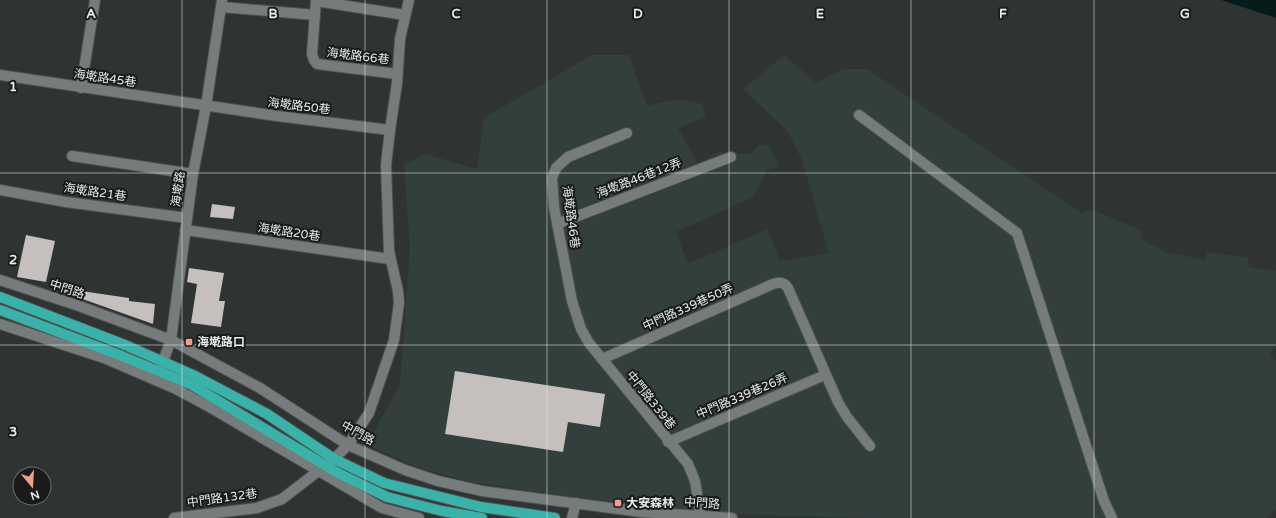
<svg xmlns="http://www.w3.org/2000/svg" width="1276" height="518" viewBox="0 0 1276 518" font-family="'Varela Round','Noto Sans TC',sans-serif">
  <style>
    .built { fill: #323f3d }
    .water { fill: #051c1a }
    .building { fill: #c5bfbe }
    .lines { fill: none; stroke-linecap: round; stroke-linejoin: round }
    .minor-casing { stroke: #4d5151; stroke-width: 12 }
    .major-casing { stroke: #4d5151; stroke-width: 12 }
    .minor { stroke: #767c7b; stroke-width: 10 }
    .major { stroke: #3bb2a9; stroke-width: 10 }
    .grid { fill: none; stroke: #e6e9e9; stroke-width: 1; stroke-opacity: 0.55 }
    .poi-dot { fill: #f59c91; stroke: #191b1b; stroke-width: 1.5 }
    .labels { text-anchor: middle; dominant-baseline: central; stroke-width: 4; stroke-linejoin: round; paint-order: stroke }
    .street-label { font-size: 12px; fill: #e6e9e9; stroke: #191b1b }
    .poi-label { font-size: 12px; font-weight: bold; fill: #e6e9e9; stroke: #191b1b; text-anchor: start }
    .grid-label { font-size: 13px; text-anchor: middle; font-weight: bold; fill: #e6e9e9; stroke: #191b1b; stroke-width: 4; stroke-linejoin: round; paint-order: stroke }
  </style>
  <rect width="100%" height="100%" fill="#2f3433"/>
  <polygon class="built" points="592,55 629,55 647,106 670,100 686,100 702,104 706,117 678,128 698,164 717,152 750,154 759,144 770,146 779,167 767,170 753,197 676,232 688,264 767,229 780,261 829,253 802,160 788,132 743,89 784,55 816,83 843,69 867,69 1082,213 1091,209 1142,231 1141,239 1165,252 1206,260 1207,252 1248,258 1249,267 1276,271 1276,344 1270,355 1276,361 1276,509 1266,518 868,518 686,513 470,482 420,468 367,445 400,384 410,247 404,165 425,154 477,169 484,118"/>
  <polygon class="water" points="1221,0 1276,0 1276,18"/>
  <g class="building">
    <polygon points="212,204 235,207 233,219 210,217"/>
    <polygon points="26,235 55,241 46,282 17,277"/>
    <polygon points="189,268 224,273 219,301 225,301 221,327 191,323 197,284 187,282"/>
    <polygon points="61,288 129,298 129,301 155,304 153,324 60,291"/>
    <polygon points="455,371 605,394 600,427 568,422 563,452 445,434"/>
  </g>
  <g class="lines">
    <defs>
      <g id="minor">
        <polyline points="316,0 312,54 314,60 317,64 397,74"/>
        <polyline points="316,1 405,15"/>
        <polyline points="222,7 315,15"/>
        <polyline points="0,75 277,116 390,130"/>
        <polyline points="81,88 95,0"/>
        <polyline points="859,115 1017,233 1104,501 1112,518"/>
        <polyline points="627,133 568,157 556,168 552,178 554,207 572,301 581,329 589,343 688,464 695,481 701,518"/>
        <polyline points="72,156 193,174"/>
        <polyline points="0,190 66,202 187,218"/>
        <polyline points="557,224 731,157"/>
        <polyline points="185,230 390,259"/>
        <polyline points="0,280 79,306 171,340 260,388 348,445 405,470 438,481 482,491 641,512 732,518"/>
        <polyline points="0,324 104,358 176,389 206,405 382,508 419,518"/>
        <path d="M602,359L773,284C780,282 784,282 788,288L838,402L847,417L870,446"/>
        <polyline points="160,369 171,340 193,174 206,106 222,0"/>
        <polyline points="668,442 825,375"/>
        <polyline points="174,518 257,508 282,499 334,459 348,445 369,413 394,340 399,303 398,291 389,251 386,165 390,130 397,83 400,39 409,0"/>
        <polyline points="572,518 576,503"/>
      </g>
      <g id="major">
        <polyline points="0,297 125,345 193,375 267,414 334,459 384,483 481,507 555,518"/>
        <polyline points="0,310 122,356 192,385 338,473 387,497 442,511 482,518"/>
      </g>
    </defs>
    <use href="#minor" class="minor-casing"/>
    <use href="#major" class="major-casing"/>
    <use href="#minor" class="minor"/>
    <use href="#major" class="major"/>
  </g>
  <path class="grid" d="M182,0V518M365,0V518M547,0V518M729,0V518M911,0V518M1094,0V518M0,173H1276M0,345H1276"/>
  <g class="poi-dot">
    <rect x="185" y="338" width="8" height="8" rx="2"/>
    <rect x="614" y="499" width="8" height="8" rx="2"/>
  </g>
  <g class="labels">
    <g class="street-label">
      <text transform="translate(358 56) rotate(7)">海墘路66巷</text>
      <text transform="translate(105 78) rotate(8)">海墘路45巷</text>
      <text transform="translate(299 106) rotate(7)">海墘路50巷</text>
      <text transform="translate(639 178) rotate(-21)">海墘路46巷12弄</text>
      <text transform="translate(178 189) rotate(-82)">海墘路</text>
      <text transform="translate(95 192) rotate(8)">海墘路21巷</text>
      <text transform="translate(571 217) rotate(82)">海墘路46巷</text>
      <text transform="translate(289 232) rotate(8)">海墘路20巷</text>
      <text transform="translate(67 289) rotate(18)">中門路</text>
      <text transform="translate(688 307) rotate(-24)">中門路339巷50弄</text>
      <text transform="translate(742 396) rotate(-23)">中門路339巷26弄</text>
      <text transform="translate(651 400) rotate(51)">中門路339巷</text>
      <text transform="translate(358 433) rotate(29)">中門路</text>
      <text transform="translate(222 498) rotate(-8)">中門路132巷</text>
      <text transform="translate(702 503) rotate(4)">中門路</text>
    </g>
    <g class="poi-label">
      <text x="197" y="342">海墘路口</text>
      <text x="626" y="503">大安森林</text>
    </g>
  </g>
  <g class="grid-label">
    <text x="91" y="18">A</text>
    <text x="273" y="18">B</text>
    <text x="456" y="18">C</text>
    <text x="638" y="18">D</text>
    <text x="820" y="18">E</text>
    <text x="1003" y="18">F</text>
    <text x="1185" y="18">G</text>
    <text x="13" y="91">1</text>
    <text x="13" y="264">2</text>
    <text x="13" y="436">3</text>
  </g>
  <g transform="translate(32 486) rotate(162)"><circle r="19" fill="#191b1b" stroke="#6b6d6d"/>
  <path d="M0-3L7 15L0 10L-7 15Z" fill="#f59c91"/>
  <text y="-6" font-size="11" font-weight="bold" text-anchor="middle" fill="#e6e9e9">N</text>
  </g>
</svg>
